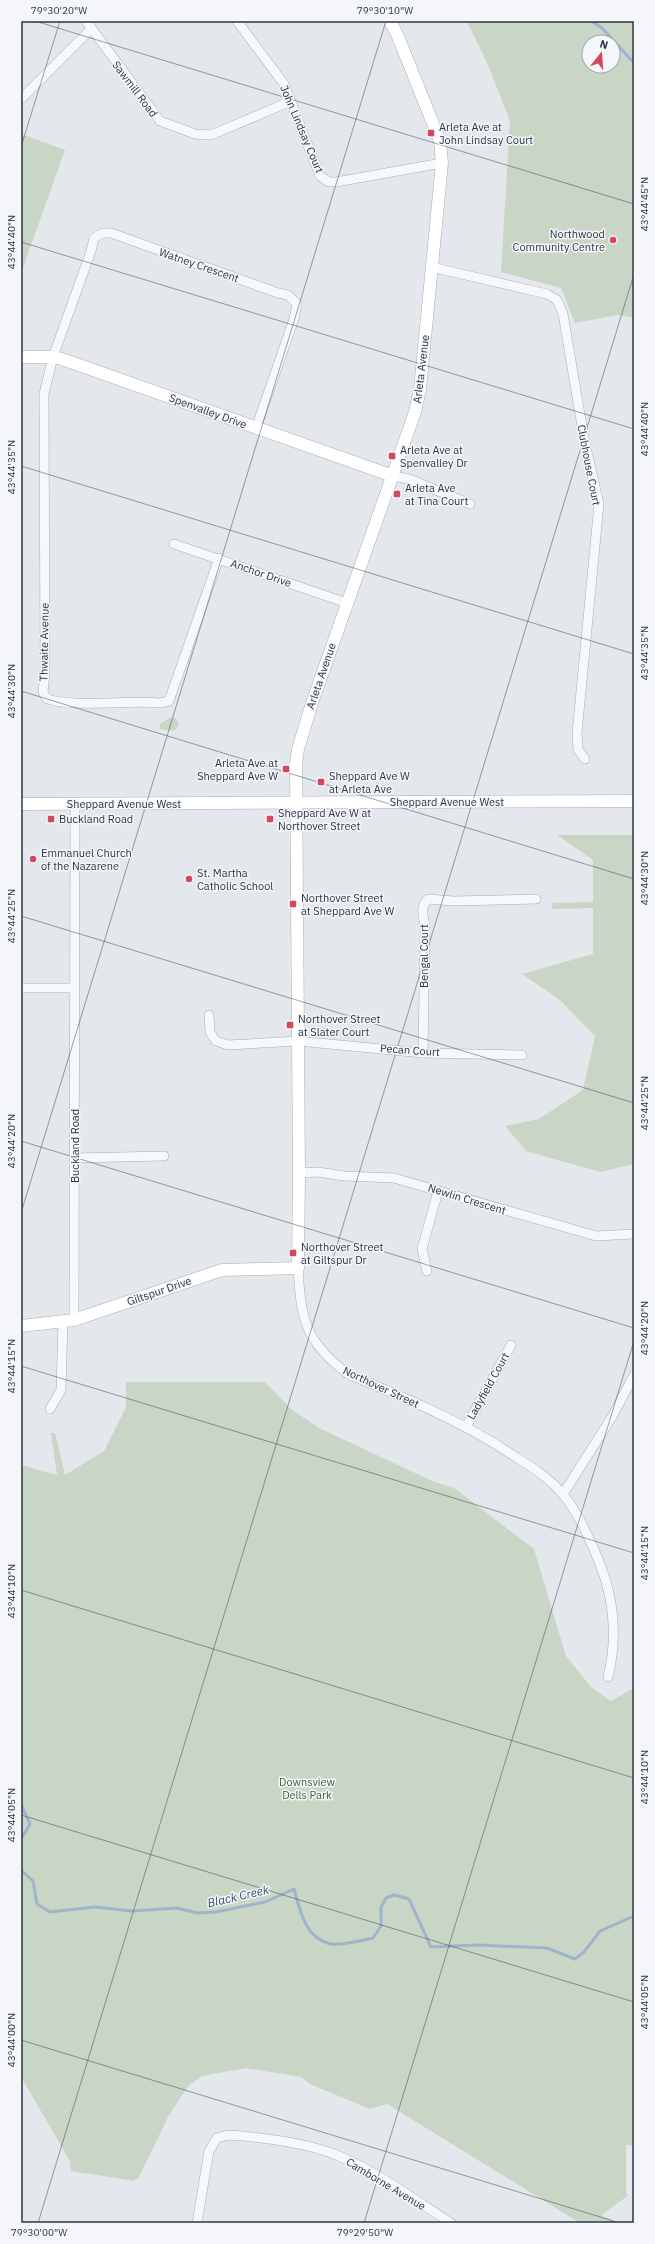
<svg xmlns="http://www.w3.org/2000/svg" width="655" height="2244" viewBox="0 0 655 2244" font-family="'IBM Plex Sans',sans-serif">
  <style>
    .green { fill: #c9d6c5; fill-rule: evenodd }
    .lines { fill: none; stroke-linecap: round; stroke-linejoin: round }
    .stream { stroke: #9fb4cc; stroke-width: 3 }
    .street-casing { stroke: #a9aeb7; stroke-width: 10 }
    .secondary-casing { stroke: #a9aeb7; stroke-width: 13 }
    .street { stroke: #f7f8fa; stroke-width: 9 }
    .secondary { stroke: #fff; stroke-width: 12 }
    .ticks { fill: none; stroke: #2b3445; stroke-width: 1; stroke-opacity: 0.45 }
    .poi-dot { fill: #d1495b; stroke: #f4f6f9; stroke-width: 1.5 }
    .labels { text-anchor: middle; dominant-baseline: central; stroke-width: 3; stroke-linejoin: round; paint-order: stroke }
    .street-label { font-size: 11px; fill: #2b3445; stroke: #f4f6f9 }
    .poi-label { font-size: 11px; fill: #2b3445; stroke: #f4f6f9; text-anchor: start }
    .park-label { font-size: 11px; fill: #3f6138; stroke: #f4f6f9 }
    .water-label { font-size: 12px; font-style: italic; fill: #34527a; stroke: #f4f6f9 }
    .neatline { fill: none; stroke: #2b3445; stroke-width: 1.5 }
    .ticks-label { font-size: 10px; text-anchor: middle; fill: #2b3445 }
  </style>
  <rect width="100%" height="100%" fill="#e4e7ec"/>
  <g class="green">
    <path d="M467,21H634V318L618,315L575,323L561,288L501,272L510,121L488,65ZM589,42H613V66H589Z"/>
    <polygon points="21,134 65,150 21,273"/>
    <polygon points="169,718 176,718 179,724 174,731 160,729 160,724"/>
    <polygon points="557,835 634,835 634,1164 600,1172 526,1151 505,1126 539,1119 583,1090 595,1036 560,1000 522,974 593,954 593,908 551,909 553,903 593,902 593,860"/>
    <polygon points="126,1382 265,1382 291,1409 319,1428 432,1481 454,1488 534,1549 566,1656 591,1687 611,1701 634,1688 634,2145 626,2145 626,2194 629,2195 601,2215 618,2223 580,2223 387,2104 370,2109 310,2084 301,2077 246,2068 202,2076 189,2085 169,2115 138,2179 135,2179 135,2181 71,2171 70,2161 21,2077 21,1465 57,1475 51,1433 55,1433 65,1475 104,1451 126,1407"/>
  </g>
  <g class="lines">
    <g class="stream">
      <polyline points="591,21 602,28 634,63"/>
      <polyline points="21,1804 30,1824 21,1839"/>
      <path d="M21,1870L33,1881L37,1904L50,1912L95,1907L132,1911L177,1908L197,1913L216,1912L265,1902L294,1889C300,1911 305,1938 331,1944C340,1946 363,1940 373,1938L381,1926V1907L386,1898L394,1895L409,1899L431,1947L478,1945L547,1948L575,1959L584,1952L600,1931L634,1916"/>
    </g>
    <defs>
      <g id="street">
        <polyline points="86,21 160,121 195,134 211,135 289,102"/>
        <polyline points="237,21 284,84 320,176 329,182 336,182 442,163"/>
        <polyline points="21,99 91,29"/>
        <polyline points="432,267 547,294 557,300 563,314 584,438 599,504 577,733 578,750 585,759"/>
        <polyline points="393,476 409,479 470,504"/>
        <polyline points="174,544 347,603"/>
        <path d="M219,558L169,701L160,703C134,700 64,708 46,698L43,692L45,673L44,394L53,357L91,251L94,238L103,233H111L278,293L288,295L297,304L294,319L256,428"/>
        <polyline points="21,988 75,988"/>
        <polyline points="209,1015 210,1032 213,1037 216,1041 228,1045 298,1041 423,1053 522,1055"/>
        <path d="M423,1053L425,926C423,915 420,907 428,899L454,901L536,899"/>
        <polyline points="76,1158 164,1156"/>
        <polyline points="299,1173 318,1172 344,1176 394,1178 596,1236 634,1234"/>
        <path d="M298,1268C301,1319 305,1342 348,1374C403,1397 459,1420 508,1452C528,1465 546,1475 561,1492C577,1510 589,1537 598,1559C614,1597 618,1636 608,1677"/>
        <polyline points="427,1271 422,1249 438,1191"/>
        <polyline points="74,1320 75,804"/>
        <polyline points="50,1409 61,1390 63,1322"/>
        <polyline points="466,1427 511,1345"/>
        <polyline points="563,1494 612,1417 634,1375"/>
        <path d="M197,2223L209,2151L217,2138L228,2135C260,2137 309,2143 339,2156C379,2173 415,2200 451,2223"/>
      </g>
      <g id="secondary">
        <polyline points="21,357 53,357 62,359 393,476"/>
        <polyline points="21,804 634,801"/>
        <polyline points="21,1326 74,1320 222,1270 298,1268 299,1173 296,763 298,749 312,703 415,412 420,389 442,163 440,141 397,34 390,21"/>
      </g>
    </defs>
    <use href="#street" class="street-casing"/>
    <use href="#secondary" class="secondary-casing"/>
    <use href="#street" class="street"/>
    <use href="#secondary" class="secondary"/>
  </g>
  <path class="ticks" d="M35,21L634,204M21,147L60,21M21,242L634,429M21,466L634,654M21,691L634,879M21,916L634,1103M21,1141L634,1328M21,1213L386,21M21,1366L634,1553M21,1590L634,1778M21,1815L634,2002M21,2040L620,2223M38,2223L634,274M364,2223L634,1341"/>
  <g class="poi-dot">
    <rect x="427" y="129" width="8" height="8" rx="2"/>
    <circle cx="613" cy="240" r="4"/>
    <rect x="388" y="452" width="8" height="8" rx="2"/>
    <rect x="393" y="490" width="8" height="8" rx="2"/>
    <rect x="282" y="765" width="8" height="8" rx="2"/>
    <rect x="317" y="778" width="8" height="8" rx="2"/>
    <rect x="47" y="815" width="8" height="8" rx="2"/>
    <rect x="266" y="815" width="8" height="8" rx="2"/>
    <circle cx="33" cy="859" r="4"/>
    <circle cx="189" cy="879" r="4"/>
    <rect x="289" y="900" width="8" height="8" rx="2"/>
    <rect x="286" y="1021" width="8" height="8" rx="2"/>
    <rect x="289" y="1249" width="8" height="8" rx="2"/>
  </g>
  <g class="labels">
    <g class="street-label">
      <text transform="translate(135 89) rotate(53)">Sawmill Road</text>
      <text transform="translate(302 129) rotate(67)">John Lindsay Court</text>
      <text transform="translate(199 265) rotate(19)">Watney Crescent</text>
      <text transform="translate(421 369) rotate(-83)">Arleta Avenue</text>
      <text transform="translate(208 411) rotate(20)">Spenvalley Drive</text>
      <text transform="translate(589 465) rotate(79)">Clubhouse Court</text>
      <text transform="translate(261 573) rotate(19)">Anchor Drive</text>
      <text transform="translate(44 642) rotate(-89)">Thwaite Avenue</text>
      <text transform="translate(321 676) rotate(-71)">Arleta Avenue</text>
      <text x="447" y="802">Sheppard Avenue West</text>
      <text x="124" y="804">Sheppard Avenue West</text>
      <text transform="translate(424 956) rotate(-90)">Bengal Court</text>
      <text transform="translate(410 1050) rotate(4)">Pecan Court</text>
      <text transform="translate(75 1146) rotate(-90)">Buckland Road</text>
      <text transform="translate(467 1199) rotate(17)">Newlin Crescent</text>
      <text transform="translate(159 1291) rotate(-19)">Giltspur Drive</text>
      <text transform="translate(488 1386) rotate(-61)">Ladyfield Court</text>
      <text transform="translate(381 1387) rotate(25)">Northover Street</text>
      <text transform="translate(386 2184) rotate(31)">Camborne Avenue</text>
    </g>
    <g class="poi-label">
      <text x="439" y="127">Arleta Ave at<tspan x="439" dy="13">John Lindsay Court</tspan></text>
      <text x="605" y="234" text-anchor="end">Northwood<tspan x="605" dy="13">Community Centre</tspan></text>
      <text x="400" y="450">Arleta Ave at<tspan x="400" dy="13">Spenvalley Dr</tspan></text>
      <text x="405" y="488">Arleta Ave<tspan x="405" dy="13">at Tina Court</tspan></text>
      <text x="278" y="763" text-anchor="end">Arleta Ave at<tspan x="278" dy="13">Sheppard Ave W</tspan></text>
      <text x="329" y="776">Sheppard Ave W<tspan x="329" dy="13">at Arleta Ave</tspan></text>
      <text x="278" y="813">Sheppard Ave W at<tspan x="278" dy="13">Northover Street</tspan></text>
      <text x="59" y="819">Buckland Road</text>
      <text x="41" y="853">Emmanuel Church<tspan x="41" dy="13">of the Nazarene</tspan></text>
      <text x="197" y="873">St. Martha<tspan x="197" dy="13">Catholic School</tspan></text>
      <text x="301" y="898">Northover Street<tspan x="301" dy="13">at Sheppard Ave W</tspan></text>
      <text x="298" y="1019">Northover Street<tspan x="298" dy="13">at Slater Court</tspan></text>
      <text x="301" y="1247">Northover Street<tspan x="301" dy="13">at Giltspur Dr</tspan></text>
    </g>
    <g class="park-label">
      <text x="307" y="1782">Downsview<tspan x="307" dy="13">Dells Park</tspan></text>
    </g>
    <g class="water-label">
      <text transform="translate(238 1896) rotate(-13)">Black Creek</text>
    </g>
  </g>
  <rect width="655" height="2244" fill="none" stroke="#f4f6f9" stroke-width="44"/>
  <g transform="translate(601 54) rotate(17)"><circle r="19" fill="#f4f6f9" stroke="#a4a8b1"/>
  <path d="M0-3L7 15L0 10L-7 15Z" fill="#d1495b"/>
  <text y="-6" font-size="11" font-weight="bold" text-anchor="middle" fill="#2b3445">N</text>
  </g>
  <rect x="22" y="22" width="611" height="2200" class="neatline"/>
  <g class="ticks-label">
    <text x="59" y="14">79°30'20"W</text>
    <text x="385" y="14">79°30'10"W</text>
    <text transform="translate(644 204) rotate(-90)" y="4">43°44'45"N</text>
    <text transform="translate(11 242) rotate(-90)" y="4">43°44'40"N</text>
    <text transform="translate(644 429) rotate(-90)" y="4">43°44'40"N</text>
    <text transform="translate(11 467) rotate(-90)" y="4">43°44'35"N</text>
    <text transform="translate(644 653) rotate(-90)" y="4">43°44'35"N</text>
    <text transform="translate(11 691) rotate(-90)" y="4">43°44'30"N</text>
    <text transform="translate(644 878) rotate(-90)" y="4">43°44'30"N</text>
    <text transform="translate(11 916) rotate(-90)" y="4">43°44'25"N</text>
    <text transform="translate(644 1103) rotate(-90)" y="4">43°44'25"N</text>
    <text transform="translate(11 1141) rotate(-90)" y="4">43°44'20"N</text>
    <text transform="translate(644 1328) rotate(-90)" y="4">43°44'20"N</text>
    <text transform="translate(11 1366) rotate(-90)" y="4">43°44'15"N</text>
    <text transform="translate(644 1553) rotate(-90)" y="4">43°44'15"N</text>
    <text transform="translate(11 1591) rotate(-90)" y="4">43°44'10"N</text>
    <text transform="translate(644 1777) rotate(-90)" y="4">43°44'10"N</text>
    <text transform="translate(11 1815) rotate(-90)" y="4">43°44'05"N</text>
    <text transform="translate(644 2002) rotate(-90)" y="4">43°44'05"N</text>
    <text transform="translate(11 2040) rotate(-90)" y="4">43°44'00"N</text>
    <text x="39" y="2236">79°30'00"W</text>
    <text x="365" y="2236">79°29'50"W</text>
  </g>
</svg>
